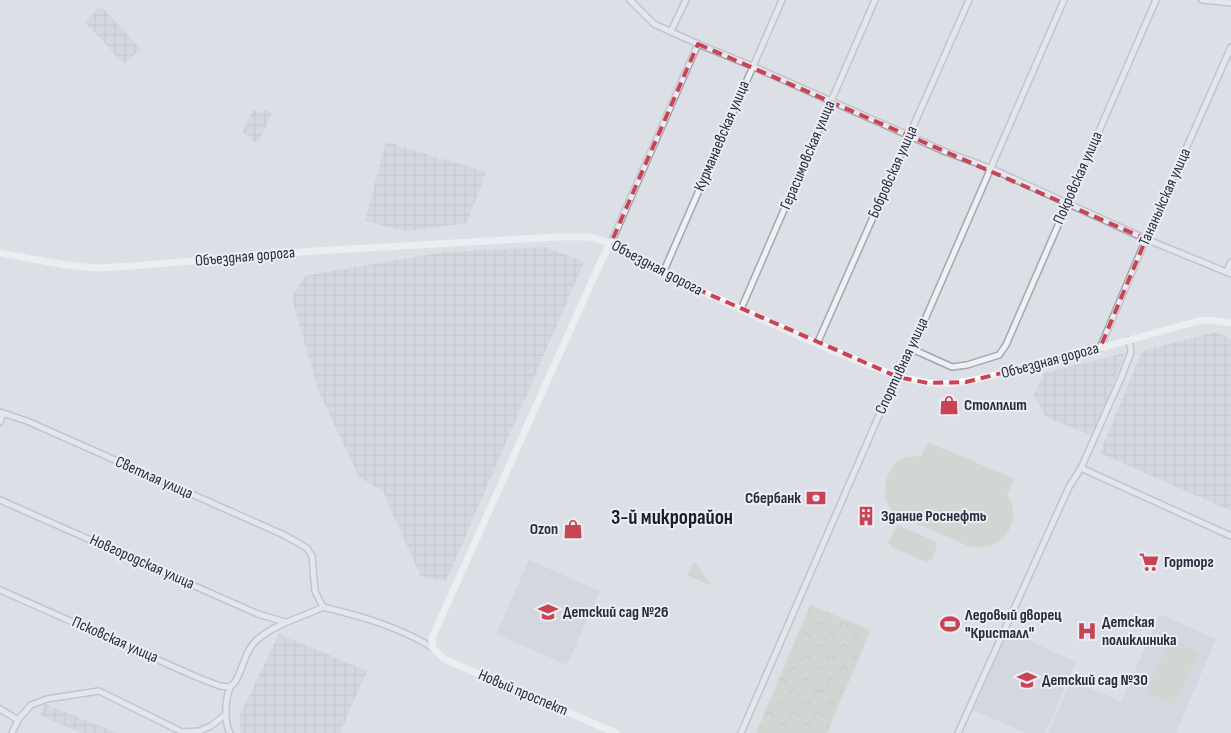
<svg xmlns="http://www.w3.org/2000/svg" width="1231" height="733" viewBox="0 0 1231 733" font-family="'Sofia Sans Condensed',sans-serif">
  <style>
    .built { fill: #cacfd7 }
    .industrial { fill: url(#industrial-grid) }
    .forest { fill: url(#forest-crowns) }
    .pitch { fill: #c1cfbd }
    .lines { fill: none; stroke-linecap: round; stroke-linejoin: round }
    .street-casing { stroke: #a2a6af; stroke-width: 8 }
    .street { stroke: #eef0f4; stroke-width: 5 }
    .secondary { stroke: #fff; stroke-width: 7 }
    .marked { fill: none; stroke: #c94354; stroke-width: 4; stroke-dasharray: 10 6; stroke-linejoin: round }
    .labels { text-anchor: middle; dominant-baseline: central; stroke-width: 4; stroke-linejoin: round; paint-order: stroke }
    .street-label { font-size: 16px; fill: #262d3b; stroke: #ebeef4 }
    .poi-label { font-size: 16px; font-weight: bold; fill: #262d3b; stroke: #ebeef4; text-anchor: start }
    .district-label { font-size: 21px; font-weight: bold; fill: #191f2c; stroke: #ebeef4 }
  </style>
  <defs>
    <pattern id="industrial-grid" width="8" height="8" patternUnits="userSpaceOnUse" patternTransform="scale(1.25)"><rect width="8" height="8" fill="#cacfd7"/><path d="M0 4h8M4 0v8" fill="none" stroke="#adb2b9"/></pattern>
    <pattern id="forest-crowns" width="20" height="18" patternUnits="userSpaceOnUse" patternTransform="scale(1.25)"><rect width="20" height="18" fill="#c1cfbd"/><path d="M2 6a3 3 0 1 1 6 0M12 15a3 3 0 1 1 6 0" fill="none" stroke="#a6b2a3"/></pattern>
  </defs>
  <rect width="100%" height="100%" fill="#dcdfe6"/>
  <g class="built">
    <polygon points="529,560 600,591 567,665 496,634"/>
    <polygon points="1160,614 1216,639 1176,733 1048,733 1071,680 1121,702"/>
    <polygon points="1008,631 1076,662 1045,733 1026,733 973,710"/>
  </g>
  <g class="industrial">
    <polygon points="101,6 141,49 124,64 85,22"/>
    <polygon points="253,110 262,114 265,110 272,113 258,143 250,139 251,136 242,133"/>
    <polygon points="386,142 486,172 467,223 406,231 365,221"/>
    <polygon points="546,247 584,262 446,581 421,577 383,491 359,477 318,390 292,298 305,276 445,252"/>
    <polygon points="1216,332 1231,339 1231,511 1100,453 1142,351"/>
    <polygon points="1125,353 1093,436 1046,417 1034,395 1044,373"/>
    <polygon points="279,634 367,671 340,733 241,733 239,717"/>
    <polygon points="45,704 117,733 81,733 40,715"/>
  </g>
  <g class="forest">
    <polygon points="694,561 712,586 687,575"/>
    <polygon points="810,605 871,630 827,733 756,733"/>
  </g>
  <g class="pitch">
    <path d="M928,442L1015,479L1007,494C1019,513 1013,536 992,545C985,549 975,547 968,546L897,515C880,502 882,478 896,463C903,456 912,457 921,456Z"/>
    <polygon points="897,525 935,541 937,546 932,560 926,562 891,547 888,542"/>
    <path d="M1169,641C1181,642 1190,646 1199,654L1175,704C1163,702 1156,699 1147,690Z"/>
  </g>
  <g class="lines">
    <defs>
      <g id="street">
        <polyline points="630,0 654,24 698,44 752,66 946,152 990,168 1146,239 1231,274"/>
        <polyline points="1202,0 1231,3"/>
        <polyline points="671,31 686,0"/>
        <polyline points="611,243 698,44"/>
        <polyline points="1227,271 1231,262"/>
        <polyline points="663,273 782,0"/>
        <polyline points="741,309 875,0"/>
        <polyline points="817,344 969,0"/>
        <polyline points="1100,348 1146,239 1231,47"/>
        <polyline points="912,349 952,367 967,365 999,355 1006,345 1156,0"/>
        <polyline points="0,412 27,421 284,535 307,548 312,556 315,591 323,607"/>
        <polyline points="0,422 3,414"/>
        <polyline points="1081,468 1231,536"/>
        <polyline points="0,500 258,614 285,622"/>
        <polyline points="0,590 199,678 220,686 230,687"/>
        <polyline points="0,709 18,720"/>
        <polyline points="12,733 18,720 31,705 47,699 99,691 182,732 199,731 211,726 226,714"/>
        <path d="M230,733C224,723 225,699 230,688C231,685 233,685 235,682C243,670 245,649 258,639C277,623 301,618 323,607C360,616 400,627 433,648"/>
        <polyline points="741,733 890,390 906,363 1064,0"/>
        <polyline points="958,733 1069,487 1081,468 1121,378 1131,352 1129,340"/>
      </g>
    </defs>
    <use href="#street" class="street-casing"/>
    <use href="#street" class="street"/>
    <g class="secondary">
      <polyline points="611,243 602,259 432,638 433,648 444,659 616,733"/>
      <polyline points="0,253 66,265 97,268 132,266 314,251 556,237 590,237 611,243 681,282 817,344 898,377 928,383 950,384 980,379 1057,360 1198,321 1209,320 1231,323"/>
    </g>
  </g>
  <path d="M0 0H1231V733H0ZM698,44L1146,239L1100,348L966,382L928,383L898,377L681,282L611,243Z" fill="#dcdfe6" fill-opacity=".55" fill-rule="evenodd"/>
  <path class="marked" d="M698,44L1146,239L1100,348L966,382L928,383L898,377L681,282L611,243Z"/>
  <defs>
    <symbol id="shop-bare" viewBox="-9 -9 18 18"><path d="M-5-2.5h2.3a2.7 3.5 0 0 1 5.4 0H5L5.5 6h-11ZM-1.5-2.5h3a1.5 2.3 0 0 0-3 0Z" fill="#c94354" stroke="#ebeef4" stroke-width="2.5" paint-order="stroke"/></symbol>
    <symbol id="bank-bare" viewBox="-9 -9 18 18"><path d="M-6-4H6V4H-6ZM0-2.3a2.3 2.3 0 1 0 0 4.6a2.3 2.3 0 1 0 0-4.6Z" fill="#c94354" stroke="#ebeef4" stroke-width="2.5" paint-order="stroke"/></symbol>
    <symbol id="building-bare" viewBox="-9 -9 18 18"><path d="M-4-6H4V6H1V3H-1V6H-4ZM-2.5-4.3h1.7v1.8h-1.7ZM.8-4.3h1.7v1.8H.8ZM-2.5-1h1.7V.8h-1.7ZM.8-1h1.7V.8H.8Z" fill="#c94354" stroke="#ebeef4" stroke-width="2.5" paint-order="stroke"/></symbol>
    <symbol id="supermarket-bare" viewBox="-9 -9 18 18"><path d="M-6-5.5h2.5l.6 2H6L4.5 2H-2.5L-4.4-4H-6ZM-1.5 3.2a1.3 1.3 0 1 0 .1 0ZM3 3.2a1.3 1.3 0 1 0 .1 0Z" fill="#c94354" stroke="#ebeef4" stroke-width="2.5" paint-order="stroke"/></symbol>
    <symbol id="school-bare" viewBox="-9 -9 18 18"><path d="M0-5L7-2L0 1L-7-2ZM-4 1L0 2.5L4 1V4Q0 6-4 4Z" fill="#c94354" stroke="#ebeef4" stroke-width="2.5" paint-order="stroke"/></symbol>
    <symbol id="stadium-bare" viewBox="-9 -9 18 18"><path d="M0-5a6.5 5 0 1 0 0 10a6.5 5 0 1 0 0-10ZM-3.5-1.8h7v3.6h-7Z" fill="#c94354" stroke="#ebeef4" stroke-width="2.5" paint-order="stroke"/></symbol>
    <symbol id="hospital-bare" viewBox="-9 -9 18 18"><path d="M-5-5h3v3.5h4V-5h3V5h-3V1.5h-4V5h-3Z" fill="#c94354" stroke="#ebeef4" stroke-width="2.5" paint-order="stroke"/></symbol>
  </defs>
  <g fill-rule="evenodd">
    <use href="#shop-bare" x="935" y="391" width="28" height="28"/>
    <use href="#bank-bare" x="802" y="484" width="28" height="28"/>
    <use href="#building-bare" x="852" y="502" width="28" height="28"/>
    <use href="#shop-bare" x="559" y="515" width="28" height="28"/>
    <use href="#supermarket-bare" x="1135" y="548" width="28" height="28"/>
    <use href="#school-bare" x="534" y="598" width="28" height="28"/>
    <use href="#stadium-bare" x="936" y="610" width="28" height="28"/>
    <use href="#hospital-bare" x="1073" y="617" width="28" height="28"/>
    <use href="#school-bare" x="1013" y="666" width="28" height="28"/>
  </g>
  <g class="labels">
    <g class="street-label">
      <text transform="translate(722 136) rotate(-67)">Курманаевская улица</text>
      <text transform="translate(808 155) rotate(-67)">Герасимовская улица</text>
      <text transform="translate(893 172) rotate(-66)">Бобровская улица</text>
      <text transform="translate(1078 178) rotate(-66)">Покровская улица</text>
      <text transform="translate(1165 197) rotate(-66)">Тананыкская улица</text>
      <text transform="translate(245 257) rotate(-5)">Объездная дорога</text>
      <text transform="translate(657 268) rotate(28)">Объездная дорога</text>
      <text transform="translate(1050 361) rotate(-15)">Объездная дорога</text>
      <text transform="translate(902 366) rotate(-65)">Спортивная улица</text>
      <text transform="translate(154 478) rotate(24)">Светлая улица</text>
      <text transform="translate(142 562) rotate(24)">Новгородская улица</text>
      <text transform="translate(115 640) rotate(24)">Псковская улица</text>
      <text transform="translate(523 693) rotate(23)">Новый проспект</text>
    </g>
    <g class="poi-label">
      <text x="964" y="405">Столплит</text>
      <text x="801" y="498" text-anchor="end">Сбербанк</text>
      <text x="881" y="516">Здание Роснефть</text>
      <text x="558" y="529" text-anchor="end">Ozon</text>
      <text x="1164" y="562">Горторг</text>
      <text x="563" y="612">Детский сад №26</text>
      <text x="965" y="615">Ледовый дворец<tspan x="965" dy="18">"Кристалл"</tspan></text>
      <text x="1102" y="622">Детская<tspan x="1102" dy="18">поликлиника</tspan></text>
      <text x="1042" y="680">Детский сад №30</text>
    </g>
    <g class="district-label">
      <text x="672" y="517">3-й микрорайон</text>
    </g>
  </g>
</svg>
